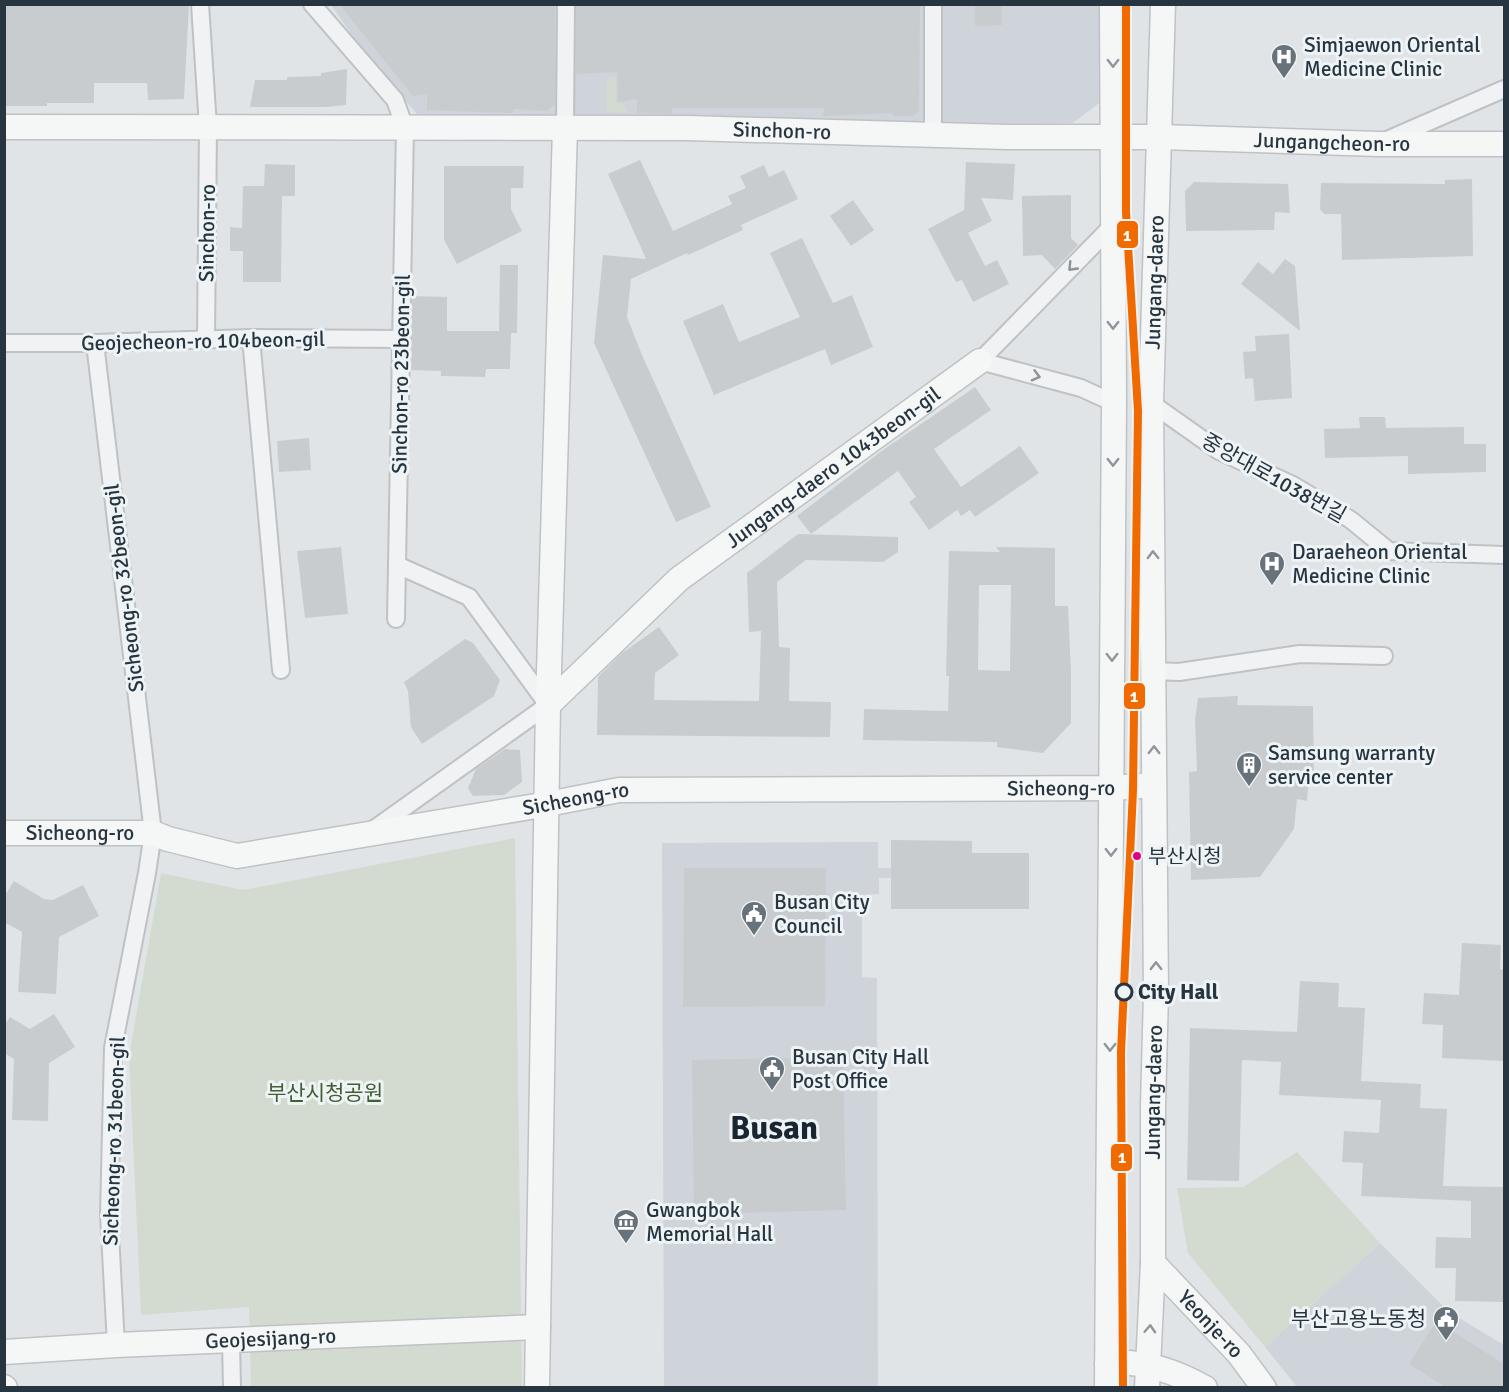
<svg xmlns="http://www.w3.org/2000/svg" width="1509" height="1392" viewBox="0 0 1509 1392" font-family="Signika,'Noto Sans KR',sans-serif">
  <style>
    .built { fill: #cfd4da }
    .green { fill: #d3dbd1 }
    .building { fill: #c9cccf; fill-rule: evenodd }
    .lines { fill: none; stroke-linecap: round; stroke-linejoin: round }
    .street-casing { stroke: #bfc2c5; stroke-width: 20 }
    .secondary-casing { stroke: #bfc2c5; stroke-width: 27 }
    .street { stroke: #f1f2f3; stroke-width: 16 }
    .secondary { stroke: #f5f6f6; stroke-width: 24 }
    .metro-1-casing { stroke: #eef3f6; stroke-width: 12 }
    .metro-1 { stroke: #f06a00; stroke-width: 8 }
    .oneway { stroke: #8e969c }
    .oneway2 { stroke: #8c949a }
    .bus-dot { fill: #e5007d; stroke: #eef3f6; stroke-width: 2 }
    .stop-dot { fill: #eef3f6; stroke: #273541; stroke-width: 3 }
    .labels { text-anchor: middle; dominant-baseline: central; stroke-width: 6; stroke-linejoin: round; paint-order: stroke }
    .bus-label { font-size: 20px; fill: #273541; stroke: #eef3f6; text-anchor: start }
    .poi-label { font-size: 21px; fill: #273541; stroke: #eef3f6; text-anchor: start }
    .street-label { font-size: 21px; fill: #273541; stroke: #eef3f6 }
    .stop-label { font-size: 21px; font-weight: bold; fill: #273541; stroke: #eef3f6; text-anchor: start }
    .park-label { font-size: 21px; fill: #425e33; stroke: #eef3f6 }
    .town-label { font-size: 33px; font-weight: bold; fill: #192632; stroke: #eef3f6 }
    .line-badge { stroke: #eef3f6; stroke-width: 2 }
    .badge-label { font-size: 16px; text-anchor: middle; font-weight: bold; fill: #fff }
  </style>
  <rect width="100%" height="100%" fill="#e1e4e7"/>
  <g class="built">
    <polygon points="331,5 1103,5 1107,97 1073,123 946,125 460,118 418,115 366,55"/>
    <polygon points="878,842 878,868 891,868 891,878 879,878 879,894 862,895 862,977 877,978 878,1387 664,1387 662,843"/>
    <polygon points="1380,1243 1449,1312 1504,1345 1504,1387 1297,1387 1265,1347"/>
  </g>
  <g class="green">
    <polygon points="616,77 616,103 624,104 627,113 607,112 607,78"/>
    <polygon points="515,838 522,1387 251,1387 249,1307 141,1315 129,1056 161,873 243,890"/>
    <polygon points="1297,1152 1380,1243 1265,1347 1188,1253 1177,1188 1243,1187"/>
  </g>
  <g class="building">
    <polygon points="6,4 189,4 184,99 148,100 147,83 94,83 94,103 47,103 47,106 4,106"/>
    <polygon points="339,4 555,4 555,105 547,111 513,109 513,113 427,110 427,94 413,96"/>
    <polygon points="576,4 920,4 919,111 913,116 893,116 893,113 823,116 824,108 672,108 672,114 637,113 637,99 618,102 617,72 576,74"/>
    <polygon points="975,4 1002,4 1002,25 975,26"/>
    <polygon points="347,69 346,105 326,107 250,107 255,80 287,80 287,77 321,76 321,73"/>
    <polygon points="640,160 673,231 732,204 728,196 746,188 740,176 764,165 769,177 784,170 798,199 741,225 743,230 688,255 687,253 631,279 627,317 642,355 711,507 676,522 594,343 603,255 646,259 608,174"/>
    <polygon points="966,162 1015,164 1013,200 981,198 992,221 968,233 985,266 997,260 1009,284 973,302 962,280 956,282 928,229 964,210"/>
    <polygon points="265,164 295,165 295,196 282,196 281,282 243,282 243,251 230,251 230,227 242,228 243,186 264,186"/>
    <polygon points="444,166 524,166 523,188 511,188 511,209 522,231 457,264 444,240"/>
    <polygon points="1472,179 1473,256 1342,260 1341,214 1324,214 1320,209 1321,183 1445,184 1445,180"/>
    <polygon points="1194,182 1288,184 1290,213 1275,212 1274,230 1186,231 1185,191"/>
    <polygon points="1071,195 1071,238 1078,245 1055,269 1042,255 1023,256 1022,196"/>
    <polygon points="853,200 874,230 851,246 830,216"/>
    <polygon points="802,238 833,303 852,295 873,347 831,365 825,349 714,395 683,321 723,304 739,342 800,317 770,253"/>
    <polygon points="1285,259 1295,266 1300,331 1241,284 1258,262 1273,274"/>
    <polygon points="500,265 518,265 517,333 511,333 510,369 486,369 485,377 441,376 441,371 411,370 412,296 447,297 447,331 499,331"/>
    <polygon points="1289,334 1292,398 1255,401 1253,378 1245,379 1243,352 1256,351 1255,336"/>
    <polygon points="975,387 991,410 934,449 961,487 1020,446 1039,473 975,517 970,510 961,516 957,510 929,530 909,502 916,497 898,471 811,534 797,516 883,450"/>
    <polygon points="1359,417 1385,417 1386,428 1464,427 1464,444 1486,444 1486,472 1408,474 1408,456 1325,458 1324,429 1360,428"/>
    <polygon points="309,438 311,470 279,472 277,441"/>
    <polygon points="798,534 898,537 898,552 883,562 806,560 777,582 779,647 790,648 789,701 831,702 830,737 597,735 598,677 622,653 659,627 679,655 655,673 654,700 759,701 761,631 749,632 747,573"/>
    <polygon points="341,547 348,614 305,618 297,551"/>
    <path d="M996,547L1055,548V606H1068L1071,672V723L1043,753L997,747V742L863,740L864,709L948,711L949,676H946L949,551L1000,552ZM979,585H1011L1010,671L978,670Z"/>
    <polygon points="465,639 473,643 500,680 494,696 422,744 411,727 408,691 404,682"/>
    <polygon points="1238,696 1237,705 1313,706 1314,777 1309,777 1307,801 1297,799 1294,829 1260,877 1191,880 1189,772 1197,771 1195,719 1198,698"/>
    <polygon points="505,749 520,750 522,782 504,795 473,796 468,788 476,769"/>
    <polygon points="891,840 972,841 972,853 1029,853 1029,909 891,909"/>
    <polygon points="684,868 826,868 825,1006 683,1007"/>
    <polygon points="14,881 44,899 53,900 83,885 99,916 59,937 56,994 18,992 22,932 4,922 4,897"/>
    <polygon points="1462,943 1501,945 1500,969 1504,970 1504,1061 1442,1058 1443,1025 1422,1024 1424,993 1459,995"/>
    <polygon points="1300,981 1339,983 1338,1007 1365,1008 1361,1081 1421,1084 1420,1108 1447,1109 1443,1186 1504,1187 1504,1302 1455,1301 1456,1268 1435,1268 1436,1237 1471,1238 1471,1201 1361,1196 1363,1163 1342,1162 1344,1131 1379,1133 1381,1100 1279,1095 1281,1062 1242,1060 1239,1181 1187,1180 1190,1028 1297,1032"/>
    <polygon points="54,1014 75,1047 49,1063 48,1121 12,1120 14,1059 4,1053 4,1026 10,1017 30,1029"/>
    <polygon points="843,1057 846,1210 694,1214 692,1060"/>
    <polygon points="1436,1321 1504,1364 1504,1388 1447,1388 1409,1364"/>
  </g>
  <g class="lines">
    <defs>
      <g id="street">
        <polyline points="200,4 208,127 206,339"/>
        <polyline points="312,4 395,100 405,128 396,619"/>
        <polyline points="933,4 933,134"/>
        <polyline points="565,128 566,4"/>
        <polyline points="1387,140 1504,89"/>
        <polyline points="1113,225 980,361 1081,388 1114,403"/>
        <polyline points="251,338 281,670"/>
        <polyline points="4,343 95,343 251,338 402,339"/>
        <polyline points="95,343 153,833 147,873 113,1048 109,1215 116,1345"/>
        <polyline points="1151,403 1219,451 1293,485 1351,520 1389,551 1504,555"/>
        <polyline points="1154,671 1179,672 1300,654 1384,656"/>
        <polyline points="370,832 548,705 469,597 397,565"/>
        <polyline points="231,1340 232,1388"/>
      </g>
      <g id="secondary">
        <path id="s1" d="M4,127L687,128L1008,137H1159L1378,144H1504"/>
        <path id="s2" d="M548,705L679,579L980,361"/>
        <path id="s3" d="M4,833H153L168,839L237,856L548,804L619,790L1112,788L1154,785"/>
        <path id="s4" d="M1153,1263L1239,1354L1264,1388"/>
        <path id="s5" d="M4,1352L116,1345L538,1327"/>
        <path d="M1107,1363C1141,1360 1175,1371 1205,1388"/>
        <polyline points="4,1387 5,1388"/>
        <polyline points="537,1388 548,705 565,128"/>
        <polyline points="1107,1388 1114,403 1112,4"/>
        <path id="s6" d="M1147,1388L1153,1263V1106L1156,994L1151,403L1163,4"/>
      </g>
    </defs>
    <use href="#street" class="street-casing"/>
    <use href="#secondary" class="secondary-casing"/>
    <use href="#street" class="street"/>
    <use href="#secondary" class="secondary"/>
    <defs>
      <polyline id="metro-1" points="1123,1388 1121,1052 1133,790 1138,411 1126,212 1126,4"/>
    </defs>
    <use href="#metro-1" class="metro-1-casing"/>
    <use href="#metro-1" class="metro-1"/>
  </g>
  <defs><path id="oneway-chevron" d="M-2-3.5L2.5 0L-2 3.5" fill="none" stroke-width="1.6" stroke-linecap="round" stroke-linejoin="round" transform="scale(1.5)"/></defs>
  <g class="oneway">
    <use href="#oneway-chevron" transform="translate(1113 63) rotate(90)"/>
    <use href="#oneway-chevron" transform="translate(1113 325) rotate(90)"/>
    <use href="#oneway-chevron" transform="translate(1113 462) rotate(90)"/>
    <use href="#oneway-chevron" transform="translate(1153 555) rotate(-91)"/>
    <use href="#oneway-chevron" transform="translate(1112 657) rotate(90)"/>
    <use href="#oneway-chevron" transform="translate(1154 750) rotate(-90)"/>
    <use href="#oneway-chevron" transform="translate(1111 852) rotate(90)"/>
    <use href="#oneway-chevron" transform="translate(1156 966) rotate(-91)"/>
    <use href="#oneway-chevron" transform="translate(1110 1047) rotate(90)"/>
    <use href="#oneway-chevron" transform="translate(1150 1329) rotate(-87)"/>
  </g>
  <g class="oneway2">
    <use href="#oneway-chevron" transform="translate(1072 267) rotate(134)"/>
    <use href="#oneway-chevron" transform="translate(1036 376) rotate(15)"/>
  </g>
  <defs>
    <symbol id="hospital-pin" viewBox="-11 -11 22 30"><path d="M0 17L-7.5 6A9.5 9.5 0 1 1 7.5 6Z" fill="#68727b" stroke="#eef3f6"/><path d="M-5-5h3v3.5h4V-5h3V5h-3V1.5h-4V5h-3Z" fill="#fff"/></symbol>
    <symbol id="building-pin" viewBox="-11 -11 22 30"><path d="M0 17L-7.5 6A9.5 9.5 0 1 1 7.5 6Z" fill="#68727b" stroke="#eef3f6"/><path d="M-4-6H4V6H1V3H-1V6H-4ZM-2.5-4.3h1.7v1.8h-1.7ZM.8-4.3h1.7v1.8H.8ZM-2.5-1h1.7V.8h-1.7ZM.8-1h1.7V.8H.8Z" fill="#fff"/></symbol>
    <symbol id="civic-pin" viewBox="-11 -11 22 30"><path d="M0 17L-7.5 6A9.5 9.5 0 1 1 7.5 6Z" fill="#68727b" stroke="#eef3f6"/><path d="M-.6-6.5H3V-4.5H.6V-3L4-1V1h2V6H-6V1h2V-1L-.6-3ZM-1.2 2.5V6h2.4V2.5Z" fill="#fff"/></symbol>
    <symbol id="museum-pin" viewBox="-11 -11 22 30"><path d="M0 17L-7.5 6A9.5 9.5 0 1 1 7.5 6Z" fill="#68727b" stroke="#eef3f6"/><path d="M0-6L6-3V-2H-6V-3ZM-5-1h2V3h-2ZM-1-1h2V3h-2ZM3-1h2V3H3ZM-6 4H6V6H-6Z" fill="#fff"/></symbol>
  </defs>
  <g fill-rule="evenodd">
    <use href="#hospital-pin" x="1269" y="42" width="30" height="40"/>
    <use href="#hospital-pin" x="1257" y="549" width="30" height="40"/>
    <use href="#building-pin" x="1234" y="750" width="30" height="40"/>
    <use href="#civic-pin" x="739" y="899" width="30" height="40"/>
    <use href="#civic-pin" x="757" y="1054" width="30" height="40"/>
    <use href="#museum-pin" x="611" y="1207" width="30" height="40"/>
    <use href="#civic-pin" x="1431" y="1304" width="30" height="40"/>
  </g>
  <circle class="bus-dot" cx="1137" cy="856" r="5"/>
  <circle class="stop-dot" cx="1124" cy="992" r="8"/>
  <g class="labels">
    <g class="bus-label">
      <text x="1148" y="856">부산시청</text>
    </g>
    <g class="poi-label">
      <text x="1304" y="45">Simjaewon Oriental<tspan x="1304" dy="24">Medicine Clinic</tspan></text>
      <text x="1292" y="552">Daraeheon Oriental<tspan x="1292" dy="24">Medicine Clinic</tspan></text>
      <text x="1268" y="753">Samsung warranty<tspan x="1268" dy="24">service center</tspan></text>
      <text x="774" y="902">Busan City<tspan x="774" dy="24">Council</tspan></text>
      <text x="792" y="1057">Busan City Hall<tspan x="792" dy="24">Post Office</tspan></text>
      <text x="646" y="1210">Gwangbok<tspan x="646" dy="24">Memorial Hall</tspan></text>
      <text x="1426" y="1319" text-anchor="end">부산고용노동청</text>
    </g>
    <g class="street-label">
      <text stroke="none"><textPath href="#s1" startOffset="778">Sinchon-ro</textPath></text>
      <text stroke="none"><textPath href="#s1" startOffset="1328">Jungangcheon-ro</textPath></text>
      <text transform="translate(207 233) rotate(-89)">Sinchon-ro</text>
      <text stroke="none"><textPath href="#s6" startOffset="1106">Jungang-daero</textPath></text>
      <text transform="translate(203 341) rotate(-1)">Geojecheon-ro 104beon-gil</text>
      <text transform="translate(401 374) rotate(-89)">Sinchon-ro 23beon-gil</text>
      <text stroke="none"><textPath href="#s2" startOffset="372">Jungang-daero 1043beon-gil</textPath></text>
      <text transform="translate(1274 478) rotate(29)">중앙대로1038번길</text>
      <text transform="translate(124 588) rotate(-97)">Sicheong-ro 32beon-gil</text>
      <text stroke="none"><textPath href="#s3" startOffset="1066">Sicheong-ro</textPath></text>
      <text stroke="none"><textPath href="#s3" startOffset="580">Sicheong-ro</textPath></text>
      <text stroke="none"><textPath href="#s3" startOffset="76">Sicheong-ro</textPath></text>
      <text stroke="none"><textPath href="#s6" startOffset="296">Jungang-daero</textPath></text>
      <text transform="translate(114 1141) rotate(-88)">Sicheong-ro 31beon-gil</text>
      <text stroke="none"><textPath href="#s4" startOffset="84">Yeonje-ro</textPath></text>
      <text stroke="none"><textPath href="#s5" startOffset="267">Geojesijang-ro</textPath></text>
    </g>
    <g class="stop-label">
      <text x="1138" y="992">City Hall</text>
    </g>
    <g class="park-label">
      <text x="325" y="1093">부산시청공원</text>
    </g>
    <g class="town-label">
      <text x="774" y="1128">Busan</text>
    </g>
  </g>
  <g class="line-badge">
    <rect x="1116" y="220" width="23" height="29" rx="6" fill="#f06a00"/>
    <rect x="1123" y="682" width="23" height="28" rx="6" fill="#f06a00"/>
    <rect x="1110" y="1143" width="23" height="29" rx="6" fill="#f06a00"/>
  </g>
  <g class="badge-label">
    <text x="1127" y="241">1</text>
    <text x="1134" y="702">1</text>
    <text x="1122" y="1163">1</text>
  </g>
  <rect width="1509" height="1392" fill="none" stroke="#273541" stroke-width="12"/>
</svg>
